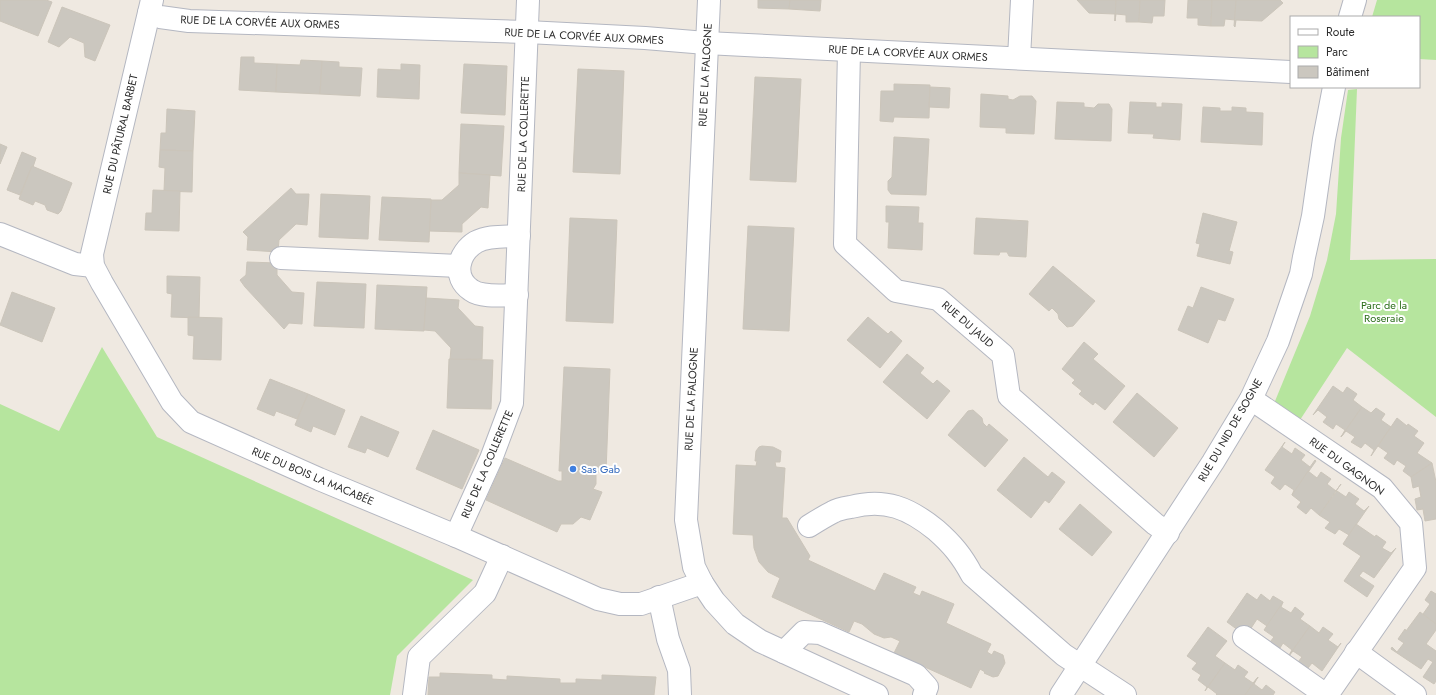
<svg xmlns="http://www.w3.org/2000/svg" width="1436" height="695" viewBox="0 0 1436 695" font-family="Jost,sans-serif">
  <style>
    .green { fill: #b6e59e }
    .building { fill: #cbc7bf; stroke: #cbc5ba }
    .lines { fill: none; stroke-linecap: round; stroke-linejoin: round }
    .minor-casing { stroke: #b4b7c1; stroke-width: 24 }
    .minor { stroke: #fff; stroke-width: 22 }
    .shop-dot { fill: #3f7fe0; stroke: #fff; stroke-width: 1.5 }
    .labels { text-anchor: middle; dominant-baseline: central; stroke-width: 4; stroke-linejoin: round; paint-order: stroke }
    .street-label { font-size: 11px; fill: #2e2e2e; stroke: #fff }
    .park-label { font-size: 11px; fill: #2c6e1b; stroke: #fff }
    .shop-label { font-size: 11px; fill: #366cbe; stroke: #fff; text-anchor: start }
  </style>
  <rect width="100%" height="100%" fill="#efe9e1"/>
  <g class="green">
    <polygon points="1377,0 1436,0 1436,60 1419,59 1419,17 1372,17"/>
    <polygon points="1357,89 1350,260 1436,259 1436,417 1347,348 1298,423 1273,406 1310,316 1327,260 1336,214 1341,138 1348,90"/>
    <polygon points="102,347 157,437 473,580 397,656 390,695 0,695 0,404 59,431"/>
  </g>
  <g class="building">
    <polygon points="0,0 46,0 52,2 38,36 0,21"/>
    <polygon points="758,0 790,0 789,9 758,8"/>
    <polygon points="790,0 821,0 820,11 789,9"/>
    <polygon points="1077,0 1116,0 1115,21 1115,14 1089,13"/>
    <polygon points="1116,0 1140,0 1139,22 1126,22 1126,15 1116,14 1115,21"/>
    <polygon points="1140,0 1165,0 1164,16 1153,16 1152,23 1139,22"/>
    <polygon points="1188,0 1212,0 1211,26 1198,25 1198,18 1187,18"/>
    <polygon points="1212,0 1236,0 1235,20 1225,19 1224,26 1211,26"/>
    <polygon points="1236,0 1280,0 1283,3 1262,21 1236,20 1235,27 1234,26"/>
    <polygon points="62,7 110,25 95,61 85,57 84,43 70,37 59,47 48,42"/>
    <polygon points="241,57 254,57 254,63 277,64 276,92 239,90"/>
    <polygon points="301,60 322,61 320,94 276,92 277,64 300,65"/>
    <polygon points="322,61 339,62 339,67 362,68 360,96 320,94"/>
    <polygon points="401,64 420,65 419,99 377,97 378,69 401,70"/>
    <polygon points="464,64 507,66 505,115 461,113"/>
    <polygon points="578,69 624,71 620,174 573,172"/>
    <polygon points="755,77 801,79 796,182 750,180"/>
    <polygon points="894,84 930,85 929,118 894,117 893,122 880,121 881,91 894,91"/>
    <polygon points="930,87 950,88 949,108 929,107"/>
    <polygon points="981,94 1008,96 1008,99 1013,100 1020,96 1032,96 1036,101 1034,134 1006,133 1006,128 980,127"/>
    <polygon points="1057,102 1084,103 1084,107 1094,108 1098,104 1109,104 1112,109 1111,141 1055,139"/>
    <polygon points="1130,102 1156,103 1156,107 1162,107 1162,103 1182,104 1180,140 1153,138 1154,134 1128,133"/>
    <polygon points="1203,107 1220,108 1220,111 1232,111 1232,107 1246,108 1246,112 1263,113 1262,145 1201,142"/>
    <polygon points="167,109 195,111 193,151 160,150 161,133 166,133"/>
    <polygon points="461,124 504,126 501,176 459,173"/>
    <polygon points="894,137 929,139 926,195 891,194 888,190 888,181 892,177"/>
    <polygon points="0,144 7,147 0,164"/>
    <polygon points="160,150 193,151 192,192 164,191 165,168 159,167"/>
    <polygon points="22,152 36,158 33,167 32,166 20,195 7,190"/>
    <polygon points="32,166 72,183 61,211 58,214 47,210 45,205 35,201 33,205 19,199"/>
    <polygon points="459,173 490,175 488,208 481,207 462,224 462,232 429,231 431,200 442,200 459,185"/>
    <polygon points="291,188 296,194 309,194 307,225 296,224 279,240 278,252 247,250 248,237 243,232"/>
    <polygon points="153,190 180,191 179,231 145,230 146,213 152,213"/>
    <polygon points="321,194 370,196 368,239 319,237"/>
    <polygon points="382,197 431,199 429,242 379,240"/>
    <polygon points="886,206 919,207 918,223 923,223 922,250 888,248 889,222 886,222"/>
    <polygon points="1203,213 1237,222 1229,251 1233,252 1230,264 1197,256 1200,244 1196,243"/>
    <polygon points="570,218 617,220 613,323 566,321"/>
    <polygon points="976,218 1028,221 1026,257 1009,256 1007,252 1000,252 999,255 974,254"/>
    <polygon points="748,226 794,228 789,331 743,329"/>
    <polygon points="247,262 277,263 277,275 292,292 304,293 302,324 289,323 284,329 245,287 240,280 246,275"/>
    <polygon points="1053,266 1095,301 1073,326 1067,327 1059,319 1058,314 1052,308 1049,311 1029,294"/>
    <polygon points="167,276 200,277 199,318 171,317 172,294 167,293"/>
    <polygon points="317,282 366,284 364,328 314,326"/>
    <polygon points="377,285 427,287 424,331 375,329"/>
    <polygon points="1201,287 1234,299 1225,321 1218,319 1208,343 1178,330 1188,306 1193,308"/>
    <polygon points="12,292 55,308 42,342 0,325"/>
    <polygon points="426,298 459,300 458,308 475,326 483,327 482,359 450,360 451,348 435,331 424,330"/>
    <polygon points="188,317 222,318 221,360 193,359 194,336 188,335"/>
    <polygon points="868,317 888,334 891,331 902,341 880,368 847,340"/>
    <polygon points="1084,342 1098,354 1093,359 1125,386 1105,410 1095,402 1093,405 1079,394 1082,391 1072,383 1075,380 1062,369"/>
    <polygon points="907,354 924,368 920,373 933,384 937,380 950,391 927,419 883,382"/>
    <polygon points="449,359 493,360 491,409 447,408"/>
    <polygon points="564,367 610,369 606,472 596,472 596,484 593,489 602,492 590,520 581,517 573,524 561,524 557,532 486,500 505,458 558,481 562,481 562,471 559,471"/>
    <polygon points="270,379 308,394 297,419 276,411 274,416 257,409"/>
    <polygon points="1333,386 1343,393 1347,387 1357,394 1353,400 1362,407 1341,437 1345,430 1336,424 1333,429 1323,422 1327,417 1318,410 1313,415"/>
    <polygon points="1137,393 1178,428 1154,457 1113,422"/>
    <polygon points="308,394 345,410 335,435 313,426 311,432 295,425"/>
    <polygon points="1362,407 1371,413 1376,408 1385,414 1381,420 1391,427 1371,456 1374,450 1365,443 1361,448 1351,442 1355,437 1346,431 1341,437"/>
    <polygon points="973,410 982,418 983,423 987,427 989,424 1008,440 985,467 948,435 968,411"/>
    <polygon points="361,416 399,432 388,457 367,448 365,453 348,447"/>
    <polygon points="1397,418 1407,426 1408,424 1418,431 1414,436 1424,443 1417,453 1432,463 1411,477 1403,471 1406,466 1397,460 1394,465 1384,458 1388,453 1378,446"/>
    <polygon points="433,430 479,450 462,489 416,469"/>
    <polygon points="1285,442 1282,447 1292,454 1295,448 1305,455 1301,460 1310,467 1315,460 1316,461 1292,495 1294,490 1285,484 1280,490 1271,483 1275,477 1265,470"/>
    <polygon points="762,446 773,447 781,451 780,462 775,462 776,467 785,468 782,518 787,518 810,556 808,560 875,591 884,573 916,587 913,593 920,596 922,591 954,604 946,623 991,644 987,652 992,655 994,651 1003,655 1005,663 998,676 993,677 984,673 985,672 980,669 971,688 894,653 900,641 891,637 884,638 874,634 862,624 854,621 849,632 772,597 780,578 768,572 759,562 754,548 753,535 733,534 736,465 756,466 757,461 755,461 756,451 759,447"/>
    <polygon points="1024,457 1048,477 1052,472 1065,482 1049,503 1045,500 1031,518 997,490"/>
    <polygon points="1432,463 1436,482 1436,519 1425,521 1423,509 1417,510 1415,499 1421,497 1419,486 1413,488 1411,477"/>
    <polygon points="1308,471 1317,478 1321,472 1331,479 1327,484 1336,491 1341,484 1319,515 1311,508 1306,514 1297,507 1301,502 1292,495"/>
    <polygon points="1337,491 1346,497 1349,492 1359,499 1355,504 1364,511 1369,506 1349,535 1339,529 1335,534 1325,528 1330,522 1319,515"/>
    <polygon points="1080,504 1112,532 1092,556 1059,529"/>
    <polygon points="1356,524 1375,537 1376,535 1386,542 1382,548 1391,553 1396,548 1374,578 1363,571 1359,576 1374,586 1367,597 1344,581 1361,556 1343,544"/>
    <polygon points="1431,591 1436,594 1436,624 1423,614 1430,604 1425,600"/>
    <polygon points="1247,593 1257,600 1261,594 1270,601 1273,596 1283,602 1267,626 1257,619 1246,636 1227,622"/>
    <polygon points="1283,602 1281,607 1291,613 1295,607 1304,614 1300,619 1310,626 1288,657 1292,650 1283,643 1280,648 1270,642 1274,637 1264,630"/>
    <polygon points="1420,612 1436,624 1436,630 1426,644 1436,651 1436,681 1434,684 1423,677 1433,662 1428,659 1421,669 1391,649 1392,647 1397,652 1404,643 1398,639 1405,629 1406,631"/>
    <polygon points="1310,626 1319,633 1323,627 1333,634 1328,640 1338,647 1341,643 1322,671 1312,663 1308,668 1298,662 1302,657 1293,651 1288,657"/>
    <polygon points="1208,627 1227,641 1215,656 1225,663 1205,691 1207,687 1198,680 1201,675 1192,669 1197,663 1187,656"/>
    <polygon points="1225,663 1235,670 1238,665 1248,672 1244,677 1253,683 1258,677 1245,695 1216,695 1217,694 1208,687"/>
    <polygon points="440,673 492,675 492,679 507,680 507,676 560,679 560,683 576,683 576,679 602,680 602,675 656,677 654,695 428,695 429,677 440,677"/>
    <polygon points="1258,677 1254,684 1262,690 1266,685 1275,692 1273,695 1245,695"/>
  </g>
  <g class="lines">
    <defs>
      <g id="minor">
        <polyline points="152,0 92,254 93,266 102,283 172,402 191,422 319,479 456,536 598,599 620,604 641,604 702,583"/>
        <polyline points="709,0 686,520 694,567 702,583 714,601 735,624 760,641 877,695"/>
        <polyline points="149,13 160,17 189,21 527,32 645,38 706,43 1291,72"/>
        <polyline points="1350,17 1355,0"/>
        <polyline points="849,50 845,244 896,291 938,299 1003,355 1009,396 1155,524 1168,533"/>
        <polyline points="1019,58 1022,0"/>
        <polyline points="0,234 75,264 93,266"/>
        <polyline points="281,258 459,266"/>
        <path d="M517,295C504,295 482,298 471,290C452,277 458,253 476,242C489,235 505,237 519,236"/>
        <polyline points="1251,399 1382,488 1411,523 1415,568 1327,695"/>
        <path d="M809,526C817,521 825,516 833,512C838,509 845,508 851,507C885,498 909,508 936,530C952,544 962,556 972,575L1064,655L1125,695"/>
        <polyline points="456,536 491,459 512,403 528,0"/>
        <polyline points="659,597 668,639 679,670 680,695"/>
        <polyline points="1244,637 1326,695"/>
        <polyline points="784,652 804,632 820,633 916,675 927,687 924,695"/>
        <polyline points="1356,652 1415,695"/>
        <polyline points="414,695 419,657 485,593 502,556"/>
        <polyline points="1061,695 1213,462 1251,399 1278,341 1301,274 1304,257 1313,216 1324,139 1334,87"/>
      </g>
    </defs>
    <use href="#minor" class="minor-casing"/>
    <use href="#minor" class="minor"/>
  </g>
  <circle class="shop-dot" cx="573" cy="469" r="4"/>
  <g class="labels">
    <g class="street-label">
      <text transform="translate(260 22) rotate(2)">RUE DE LA CORVÉE AUX ORMES</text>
      <text transform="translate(584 36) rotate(3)">RUE DE LA CORVÉE AUX ORMES</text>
      <text transform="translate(908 53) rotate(3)">RUE DE LA CORVÉE AUX ORMES</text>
      <text transform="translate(705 75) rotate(-87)">RUE DE LA FALOGNE</text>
      <text transform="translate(120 134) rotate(-77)">RUE DU PÂTURAL BARBET</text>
      <text transform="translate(523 134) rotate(-88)">RUE DE LA COLLERETTE</text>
      <text transform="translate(968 324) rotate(41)">RUE DU JAUD</text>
      <text transform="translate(691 399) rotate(-87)">RUE DE LA FALOGNE</text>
      <text transform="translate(1230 430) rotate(-60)">RUE DU NID DE SOGNE</text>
      <text transform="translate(487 464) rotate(-67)">RUE DE LA COLLERETTE</text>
      <text transform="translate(1347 466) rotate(36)">RUE DU GAGNON</text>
      <text transform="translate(313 476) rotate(23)">RUE DU BOIS LA MACABÉE</text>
    </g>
    <g class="park-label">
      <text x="1384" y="305">Parc de la<tspan x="1384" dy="13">Roseraie</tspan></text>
    </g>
    <g class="shop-label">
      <text x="581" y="469">Sas Gab</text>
    </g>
  </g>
  <rect x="1290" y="16" width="130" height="72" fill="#ffffff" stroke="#ababab"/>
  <rect x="1298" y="29" width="20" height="6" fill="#ffffff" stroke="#ababab"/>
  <text x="1326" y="36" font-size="12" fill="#2e2e2e">Route</text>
  <rect x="1298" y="46" width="20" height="12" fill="#b6e59e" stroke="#ababab"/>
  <text x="1326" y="56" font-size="12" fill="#2e2e2e">Parc</text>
  <rect x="1298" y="66" width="20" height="12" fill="#cbc7bf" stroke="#ababab"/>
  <text x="1326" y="76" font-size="12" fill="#2e2e2e">Bâtiment</text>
</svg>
